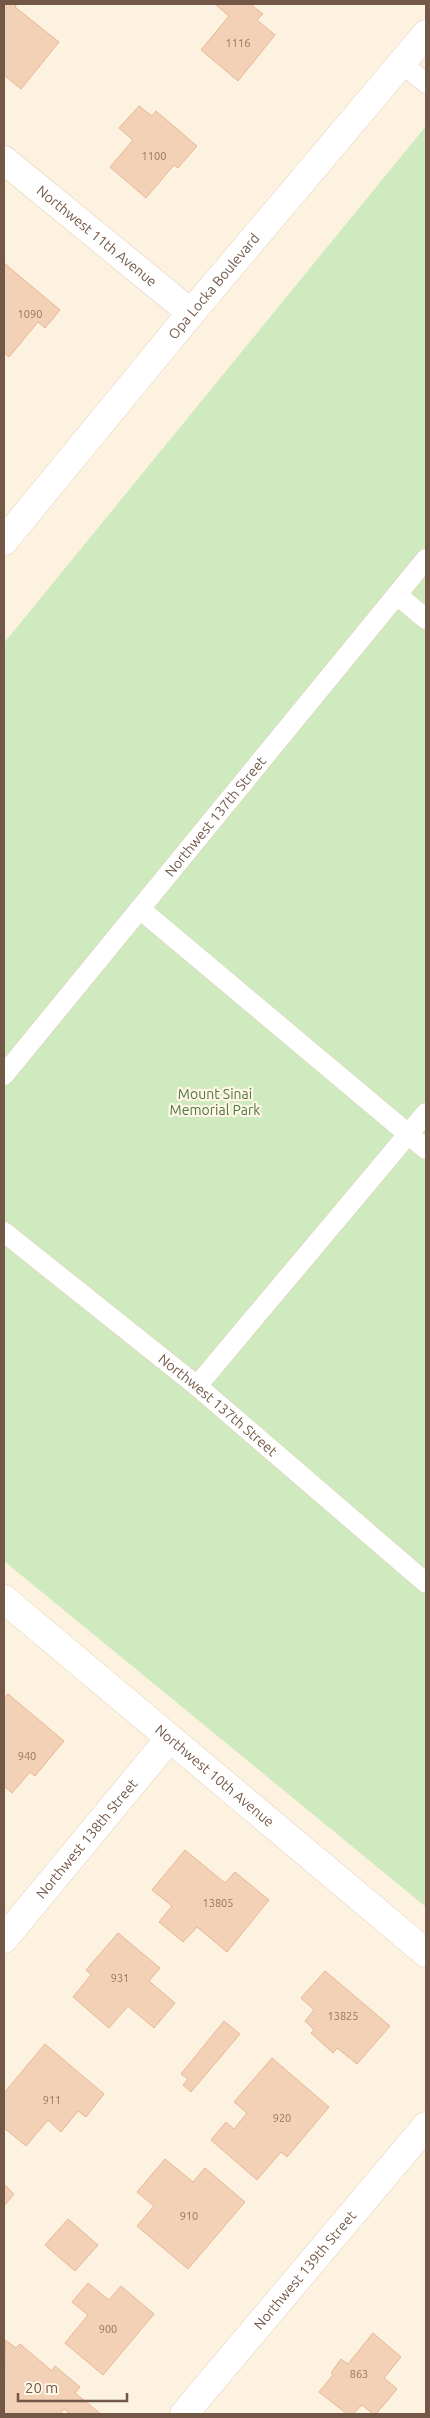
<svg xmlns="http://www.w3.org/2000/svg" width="430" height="2418" viewBox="0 0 430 2418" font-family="Ubuntu,sans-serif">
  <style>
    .green { fill: #ceeabe }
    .building { fill: #f3d1b6; stroke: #e6b896 }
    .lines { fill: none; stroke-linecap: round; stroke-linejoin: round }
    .lane-casing { stroke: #e1cfbb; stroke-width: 21 }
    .street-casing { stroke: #e1cfbb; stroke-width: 29 }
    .secondary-casing { stroke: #e6d0b9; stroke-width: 29 }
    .lane { stroke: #fff; stroke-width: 20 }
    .street { stroke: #fff; stroke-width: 28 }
    .secondary { stroke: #fff; stroke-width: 28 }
    .labels { text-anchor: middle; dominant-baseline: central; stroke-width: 4.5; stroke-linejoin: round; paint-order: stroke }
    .number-label { font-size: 11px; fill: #937663 }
    .street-label { font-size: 14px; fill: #735847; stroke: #fff6e6 }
    .park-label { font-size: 14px; fill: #4d7a3e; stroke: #fff6e6 }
  </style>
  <rect width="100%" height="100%" fill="#fdf2df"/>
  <polygon class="green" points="426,126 426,1907 4,1561 4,643"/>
  <g class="building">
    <polygon points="4,4 17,4 15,7 59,42 21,89 4,75"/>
    <polygon points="215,4 250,4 263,14 257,20 275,35 238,81 201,50 229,16"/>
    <polygon points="139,106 152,116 156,111 197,146 178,168 174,165 146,198 110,167 133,140 119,128"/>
    <polygon points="4,263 60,310 45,328 38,322 9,357 4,353"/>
    <polygon points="8,1694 64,1741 35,1776 30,1772 12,1793 4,1786 4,1698"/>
    <polygon points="185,1850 225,1883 235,1872 269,1900 227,1952 197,1927 183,1942 159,1922 172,1906 152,1890"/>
    <polygon points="118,1933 160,1968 149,1981 175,2003 154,2028 128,2006 109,2028 73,1997 91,1975 86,1970"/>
    <polygon points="325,1971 390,2026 357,2064 337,2048 333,2053 311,2033 314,2030 305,2021 314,2010 301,1998"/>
    <polygon points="224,2021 240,2034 191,2092 183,2085 188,2079 181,2074"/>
    <polygon points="45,2044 104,2094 86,2117 78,2111 61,2132 48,2120 26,2146 4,2128 4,2093"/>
    <polygon points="272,2058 329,2107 287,2157 281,2152 257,2180 211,2140 226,2122 234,2129 247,2113 234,2102"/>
    <polygon points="165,2159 193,2182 205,2168 245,2202 188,2269 137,2226 154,2206 137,2192"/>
    <polygon points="4,2184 14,2194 4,2206"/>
    <polygon points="68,2219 98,2245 75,2271 45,2245"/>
    <polygon points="88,2283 109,2300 121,2286 154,2314 103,2375 65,2343 88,2315 72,2302"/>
    <polygon points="373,2333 401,2357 384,2378 397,2389 376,2414 373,2414 362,2405 353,2414 347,2414 319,2392 333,2375 331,2373 341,2359 348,2364"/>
    <polygon points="5,2340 16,2348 20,2344 52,2371 55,2366 80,2387 75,2393 101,2414 70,2414 64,2409 60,2414 4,2414"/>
  </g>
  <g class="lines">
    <defs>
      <g id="lane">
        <polyline points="402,64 426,83"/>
        <polyline points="397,595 426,619"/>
        <polyline points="140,909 426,1149"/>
        <path id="s1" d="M4,1075L426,559"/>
        <path id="s2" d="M4,1232L197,1386L426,1583"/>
        <polyline points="197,1386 426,1113"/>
      </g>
      <g id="street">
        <path id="s3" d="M4,160L191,313"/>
        <path id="s4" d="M4,1599L426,1953"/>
        <path id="s5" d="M4,1939L169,1739"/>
        <path id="s6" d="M184,2414L426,2126"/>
      </g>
      <g id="secondary">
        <path id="s7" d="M4,541L191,313L426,34"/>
      </g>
    </defs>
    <use href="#lane" class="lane-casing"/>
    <use href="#street" class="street-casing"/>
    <use href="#secondary" class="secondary-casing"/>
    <use href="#lane" class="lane"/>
    <use href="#street" class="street"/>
    <use href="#secondary" class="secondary"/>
  </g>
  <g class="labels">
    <g class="number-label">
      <text x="238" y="43">1116</text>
      <text x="154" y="156">1100</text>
      <text x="30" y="314">1090</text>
      <text x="27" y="1756">940</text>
      <text x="218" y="1903">13805</text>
      <text x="120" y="1978">931</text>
      <text x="343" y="2016">13825</text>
      <text x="52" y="2100">911</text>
      <text x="282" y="2118">920</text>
      <text x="189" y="2216">910</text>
      <text x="108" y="2329">900</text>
      <text x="359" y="2374">863</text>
    </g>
    <g class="street-label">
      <text stroke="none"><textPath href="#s3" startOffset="120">Northwest 11th Avenue</textPath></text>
      <text stroke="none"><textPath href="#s7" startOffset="330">Opa Locka Boulevard</textPath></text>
      <text stroke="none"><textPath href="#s1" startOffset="334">Northwest 137th Street</textPath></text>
      <text stroke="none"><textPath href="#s2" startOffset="275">Northwest 137th Street</textPath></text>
      <text stroke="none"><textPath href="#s4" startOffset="275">Northwest 10th Avenue</textPath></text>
      <text stroke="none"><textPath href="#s5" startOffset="130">Northwest 138th Street</textPath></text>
      <text stroke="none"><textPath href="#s6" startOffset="188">Northwest 139th Street</textPath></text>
    </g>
    <g class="park-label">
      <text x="215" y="1094">Mount Sinai<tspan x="215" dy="16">Memorial Park</tspan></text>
    </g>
  </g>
  <rect width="430" height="2418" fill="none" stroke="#735847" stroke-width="10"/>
  <path d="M18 2393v8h109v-8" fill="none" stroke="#735847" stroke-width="2.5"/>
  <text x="25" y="2393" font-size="15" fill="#735847" stroke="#fff6e6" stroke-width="4" paint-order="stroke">20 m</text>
</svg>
